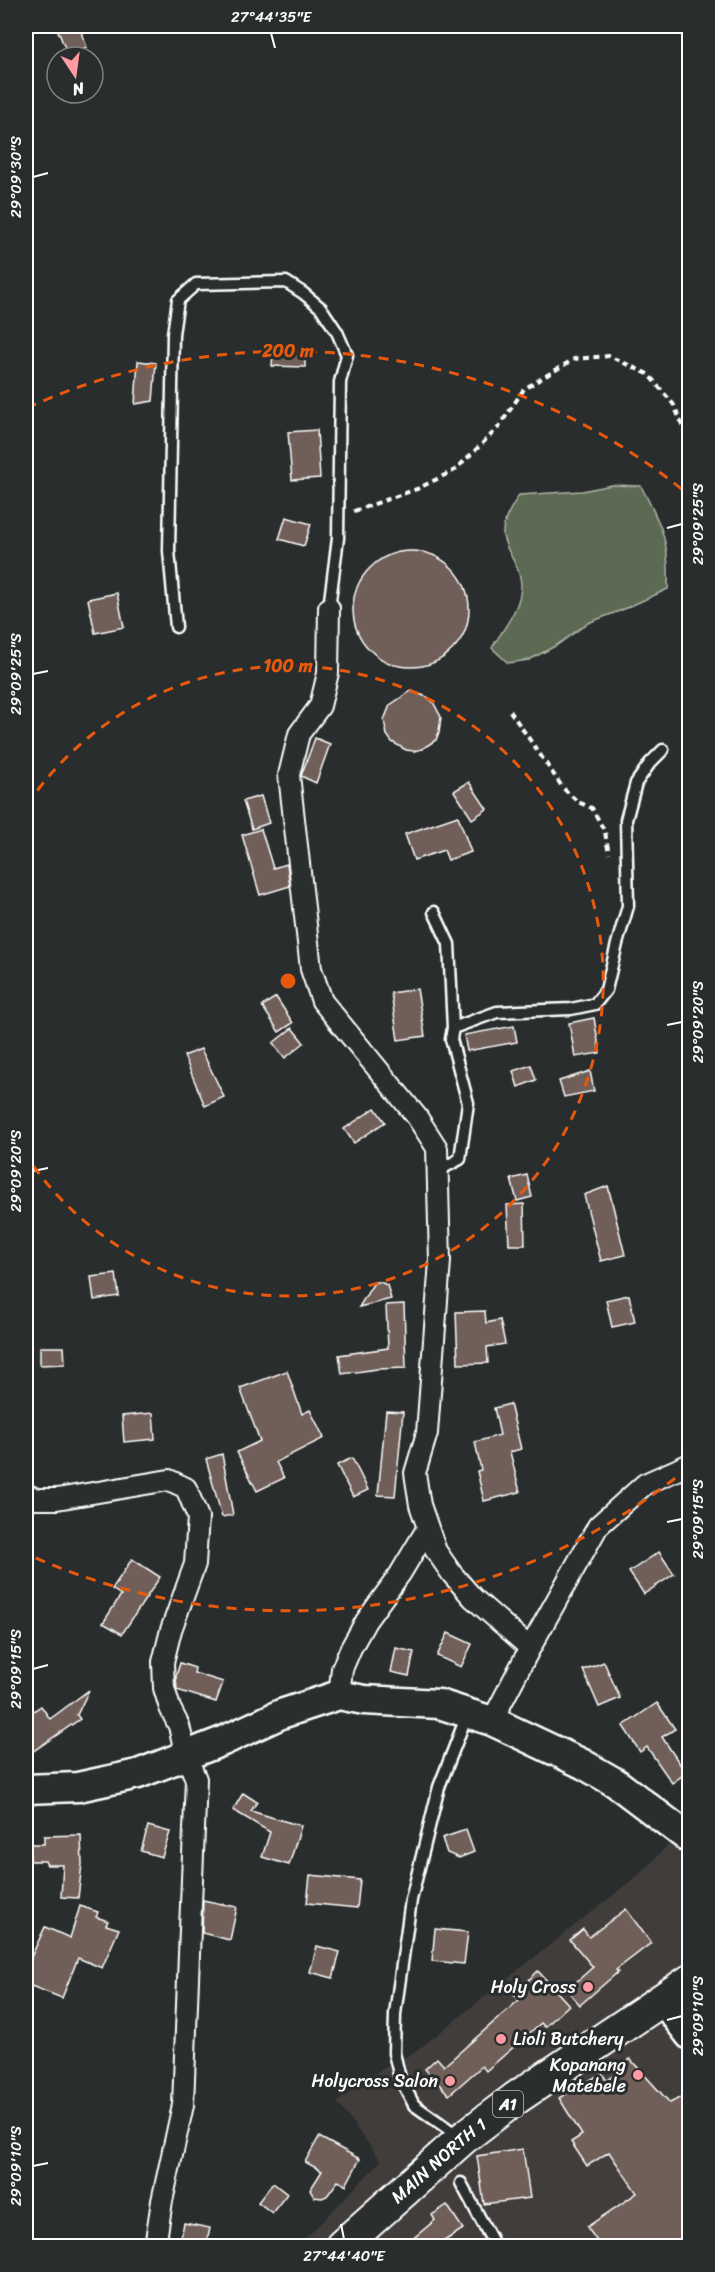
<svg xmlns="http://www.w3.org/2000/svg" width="715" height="2272" viewBox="0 0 715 2272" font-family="Sriracha,sans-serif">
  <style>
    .built { fill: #3f3c3b }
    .green { fill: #5c6a52; stroke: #aeb4a8; stroke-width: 1.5 }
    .building { fill: #705e58; stroke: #fff; stroke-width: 1.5 }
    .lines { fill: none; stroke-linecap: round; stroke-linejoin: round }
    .service-casing { stroke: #fff; stroke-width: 15 }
    .minor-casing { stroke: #fff; stroke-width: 24 }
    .secondary-casing { stroke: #fff; stroke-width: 33 }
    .primary-casing { stroke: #fff; stroke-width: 36 }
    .path { stroke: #fff; stroke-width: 4; stroke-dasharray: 6 4.5; stroke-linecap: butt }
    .service { stroke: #2a2d2e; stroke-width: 10 }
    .minor { stroke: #2a2d2e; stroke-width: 20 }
    .secondary { stroke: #2a2d2e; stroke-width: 28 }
    .primary { stroke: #2a2d2e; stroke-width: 32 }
    .ticks { fill: none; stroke: #fff; stroke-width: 2 }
    .ring { fill: none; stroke: #e8590c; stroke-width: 3; stroke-dasharray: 10 8 }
    .poi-dot { fill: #ff9aa2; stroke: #2a2d2e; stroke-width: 2 }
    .labels { text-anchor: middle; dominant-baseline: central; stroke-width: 6; stroke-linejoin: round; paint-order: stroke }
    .shield { fill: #2a2d2e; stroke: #bfc0c0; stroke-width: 1.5 }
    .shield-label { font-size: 16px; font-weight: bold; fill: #fff }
    .poi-label { font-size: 18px; fill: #fff; stroke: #2a2d2e; text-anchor: end }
    .street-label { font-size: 18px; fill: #fff; stroke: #2a2d2e }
    .centre { fill: #e8590c; stroke: #2a2d2e; stroke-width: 3 }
    .ring-label { font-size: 18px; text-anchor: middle; font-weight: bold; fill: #e8590c; stroke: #2a2d2e; stroke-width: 6; stroke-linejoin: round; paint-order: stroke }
    .neatline { fill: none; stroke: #fff; stroke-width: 2 }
    .ticks-label { font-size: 15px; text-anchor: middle; fill: #fff }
  </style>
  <rect width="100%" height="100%" fill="#2a2d2e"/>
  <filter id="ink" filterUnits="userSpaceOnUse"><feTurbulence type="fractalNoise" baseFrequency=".0167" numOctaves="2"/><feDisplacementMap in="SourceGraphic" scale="12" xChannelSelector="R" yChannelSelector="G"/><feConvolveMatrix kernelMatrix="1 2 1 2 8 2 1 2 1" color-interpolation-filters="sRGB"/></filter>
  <g filter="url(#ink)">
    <polygon class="built" points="689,1823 689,2246 298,2246 381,2161 337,2102 377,2072 415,2052 642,1872"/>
    <path class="green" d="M612,485L641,486C662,526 670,542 668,589L622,610L588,623L557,645L529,660L508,663L492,648C504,627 520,610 521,586C522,567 502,547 503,533C503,519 512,507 519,495L582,491Z"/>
    <g class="building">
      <polygon points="56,26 82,26 82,35 87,47 68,55"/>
      <polygon points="273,350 305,351 305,367 272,366"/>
      <polygon points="138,361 156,363 153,401 135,404"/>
      <polygon points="317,430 320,478 292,480 288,432"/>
      <polygon points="286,517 311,524 304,546 279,539"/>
      <circle cx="411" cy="609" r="58"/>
      <polygon points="117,593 124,627 95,633 88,599"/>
      <polygon points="411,691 427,697 433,702 441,717 439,732 436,740 422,749 414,751 406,750 392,742 387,735 384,720 390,705"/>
      <polygon points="315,738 330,744 316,783 301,776"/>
      <polygon points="469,782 487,809 472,819 454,791"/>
      <polygon points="261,796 269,823 252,829 243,801"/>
      <polygon points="458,816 471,852 448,860 444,850 414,860 405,834"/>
      <polygon points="261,829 273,868 287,864 290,886 260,895 242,835"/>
      <polygon points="417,989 425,1036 398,1040 391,993"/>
      <polygon points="276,997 293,1023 279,1032 262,1006"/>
      <polygon points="594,1018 600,1053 575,1057 569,1023"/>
      <polygon points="514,1026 517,1042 467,1051 464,1035"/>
      <polygon points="292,1028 304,1043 285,1058 273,1043"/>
      <polygon points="201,1049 224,1097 205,1106 184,1056"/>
      <polygon points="531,1065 536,1080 518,1087 513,1071"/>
      <polygon points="590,1071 594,1091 564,1097 559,1081"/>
      <polygon points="375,1108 385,1122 354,1143 344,1129"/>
      <polygon points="527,1175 532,1197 517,1201 511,1179"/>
      <polygon points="608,1186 625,1255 601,1261 584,1195"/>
      <polygon points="524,1204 525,1245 509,1245 507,1205"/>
      <polygon points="116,1274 119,1296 94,1300 91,1277"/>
      <polygon points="376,1282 380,1282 387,1285 391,1299 359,1307 373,1284"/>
      <polygon points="629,1295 635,1322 612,1327 606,1300"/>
      <polygon points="404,1304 406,1368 377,1369 342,1374 339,1355 388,1348 386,1305"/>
      <polygon points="485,1311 486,1323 500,1320 505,1344 487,1347 488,1363 458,1364 456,1312"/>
      <polygon points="40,1347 64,1347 65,1364 40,1365"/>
      <polygon points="287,1371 302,1414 310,1410 324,1438 276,1462 284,1478 257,1491 237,1452 260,1441 240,1388"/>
      <polygon points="510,1404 521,1449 510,1452 520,1492 484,1501 477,1471 481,1470 475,1442 500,1435 494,1408"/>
      <polygon points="386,1411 403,1412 395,1496 378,1495"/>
      <polygon points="153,1413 155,1439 124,1442 122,1416"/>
      <polygon points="222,1454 233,1515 222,1517 206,1459"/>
      <polygon points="352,1458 368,1490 353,1497 337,1465"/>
      <polygon points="659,1552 674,1574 644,1594 629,1572"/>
      <polygon points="132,1559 160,1577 122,1634 103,1623 121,1595 112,1589"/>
      <polygon points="448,1633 472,1644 461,1667 437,1656"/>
      <polygon points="396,1648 414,1652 409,1676 391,1672"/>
      <polygon points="604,1662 620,1698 599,1707 583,1670"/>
      <polygon points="180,1663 195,1668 194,1673 223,1682 216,1702 177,1690 176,1676"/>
      <polygon points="89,1690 77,1715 80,1719 26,1756 26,1716 41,1706 50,1719"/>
      <polygon points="657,1703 675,1729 662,1737 686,1773 672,1783 647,1747 640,1752 623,1726"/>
      <polygon points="243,1793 257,1802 251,1811 301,1826 289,1865 262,1857 270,1832 233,1810"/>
      <polygon points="148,1826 170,1832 162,1857 141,1851"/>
      <polygon points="466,1830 474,1852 459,1858 447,1853 442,1838"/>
      <polygon points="81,1835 82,1864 78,1898 61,1897 63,1865 47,1865 45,1861 30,1861 30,1844 44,1844 44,1836"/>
      <polygon points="310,1875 360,1880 357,1908 307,1903"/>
      <polygon points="203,1900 237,1907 230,1940 202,1933"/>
      <polygon points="80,1906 98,1912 96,1917 108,1921 106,1925 119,1929 102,1968 78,1958 62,1998 26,1984 26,1968 45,1927 70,1938"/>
      <polygon points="626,1909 651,1943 616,1970 618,1972 580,2005 567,1990 593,1967 570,1940 583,1929 589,1937"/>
      <polygon points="435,1929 468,1932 464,1964 432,1961"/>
      <polygon points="317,1946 340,1952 333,1978 310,1972"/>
      <polygon points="538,1971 569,2005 545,2027 541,2023 486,2071 482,2066 449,2095 425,2069 437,2058 444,2066 519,2000 514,1994"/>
      <polygon points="630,2059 670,2103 690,2092 690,2247 601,2247 587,2227 637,2193 609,2152 587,2166 571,2142 582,2135 559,2098 602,2073 607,2081"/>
      <polygon points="319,2137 360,2159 346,2185 338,2181 327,2196 322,2198 314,2197 310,2190 322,2171 305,2162"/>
      <polygon points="523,2149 530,2198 484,2204 477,2156"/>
      <polygon points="273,2183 287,2194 272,2213 258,2202"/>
      <polygon points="447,2205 463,2229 435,2247 403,2247 435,2220 432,2215"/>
      <polygon points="184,2223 210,2228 206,2247 179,2247"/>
    </g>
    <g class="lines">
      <defs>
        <g id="service">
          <polyline points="176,627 169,551 173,334 178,300 196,284 286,282 303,293 321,308 337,332 347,355 340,382 338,538 329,608"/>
          <polyline points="434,912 449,944 453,1028"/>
          <polyline points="439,1170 460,1159 468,1103 451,1039 453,1028 497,1012 571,1009 595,1004 606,990 617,944 628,906 626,820 636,783 650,763 663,750"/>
          <polyline points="461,2138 414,2105 400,2078 394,2053 395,2014 411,1900 439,1787 467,1715"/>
          <polyline points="461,2183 495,2246"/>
        </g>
        <g id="minor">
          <polyline points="329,608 328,673 320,706 299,734 289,775 311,969 322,1001 417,1117 437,1148 440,1261 427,1433 415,1473 420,1505 436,1551 452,1574 473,1598 530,1648"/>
          <polyline points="26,1494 36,1499 57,1499 169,1480 186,1488 198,1517 195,1564 171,1630 163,1662 164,1688 170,1708 179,1726 186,1756 196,1779 183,2105 162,2201 155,2246"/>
          <polyline points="339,1695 342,1669 351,1648 366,1621 400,1574 427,1529"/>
          <polyline points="492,1721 530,1648 598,1526 645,1484 690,1464"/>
        </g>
        <g id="secondary">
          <polyline points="26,1789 78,1787 138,1774 223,1741 281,1714 339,1695 364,1700 439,1704 492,1721 583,1764 616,1783 690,1839"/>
          <polyline points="662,1999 690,2035"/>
        </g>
        <g id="primary">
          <path id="s1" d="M342,2246L462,2139L516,2098L690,1981"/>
        </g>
      </defs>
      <use href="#service" class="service-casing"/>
      <use href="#minor" class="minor-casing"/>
      <use href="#secondary" class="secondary-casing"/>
      <use href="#primary" class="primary-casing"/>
      <g class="path">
        <polyline points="354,511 417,489 455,470 498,428 524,389 574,359 609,356 648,374 674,405 690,444"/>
        <polyline points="510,711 563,788 578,802 592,808 605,832 609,854"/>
      </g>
      <use href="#service" class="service"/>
      <use href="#minor" class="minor"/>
      <use href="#secondary" class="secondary"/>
      <use href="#primary" class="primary"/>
    </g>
  </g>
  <path class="ticks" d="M271,33L275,48M33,177L48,173M667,528L682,524M33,674L48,671M667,1025L682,1022M33,1171L48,1168M667,1522L682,1519M33,1669L48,1665M667,2020L682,2016M33,2166L48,2163M341,2224L344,2239"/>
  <g class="ring">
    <path d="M27 805A315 315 0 1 1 27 1157"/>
    <path d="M689 1467A630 630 0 0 1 27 1554M27 408A630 630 0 0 1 689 495"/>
  </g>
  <g class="poi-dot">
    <circle cx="588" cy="1987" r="6"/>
    <circle cx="501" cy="2039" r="6"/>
    <circle cx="638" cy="2075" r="6"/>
    <circle cx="450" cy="2081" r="6"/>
  </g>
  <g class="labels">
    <rect class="shield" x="493" y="2091" width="30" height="26" rx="4.5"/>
    <g class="shield-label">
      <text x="508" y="2104">A1</text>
    </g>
    <g class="poi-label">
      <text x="576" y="1987">Holy Cross</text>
      <text x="513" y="2039" text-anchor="start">Lioli Butchery</text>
      <text x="626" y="2065">Kopanang<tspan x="626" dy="21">Matebele</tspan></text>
      <text x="438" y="2081">Holycross Salon</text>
    </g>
    <g class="street-label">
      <text stroke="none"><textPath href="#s1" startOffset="129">MAIN NORTH 1</textPath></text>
    </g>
  </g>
  <circle cx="288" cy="981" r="9" class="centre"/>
  <g class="ring-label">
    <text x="288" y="357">200 m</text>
    <text x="288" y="672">100 m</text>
  </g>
  <rect width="715" height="2272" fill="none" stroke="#2a2d2e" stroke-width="66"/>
  <g transform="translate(75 75) rotate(167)"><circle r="28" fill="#2a2d2e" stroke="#7f8182" stroke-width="1.5"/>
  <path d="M0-4.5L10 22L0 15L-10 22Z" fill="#ff9aa2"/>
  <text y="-9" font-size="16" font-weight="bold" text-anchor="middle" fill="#ffffff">N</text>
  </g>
  <rect x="33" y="33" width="649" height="2206" class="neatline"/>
  <g class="ticks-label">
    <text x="271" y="22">27°44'35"E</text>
    <text transform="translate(16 177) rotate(-90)" y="5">29°09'30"S</text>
    <text transform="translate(698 524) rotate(-90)" y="5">29°09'25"S</text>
    <text transform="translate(16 674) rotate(-90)" y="5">29°09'25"S</text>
    <text transform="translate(698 1022) rotate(-90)" y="5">29°09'20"S</text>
    <text transform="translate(16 1171) rotate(-90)" y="5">29°09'20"S</text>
    <text transform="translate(698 1519) rotate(-90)" y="5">29°09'15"S</text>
    <text transform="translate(16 1669) rotate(-90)" y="5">29°09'15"S</text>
    <text transform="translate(698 2016) rotate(-90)" y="5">29°09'10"S</text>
    <text transform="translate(16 2166) rotate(-90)" y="5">29°09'10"S</text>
    <text x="344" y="2261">27°44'40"E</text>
  </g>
</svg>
